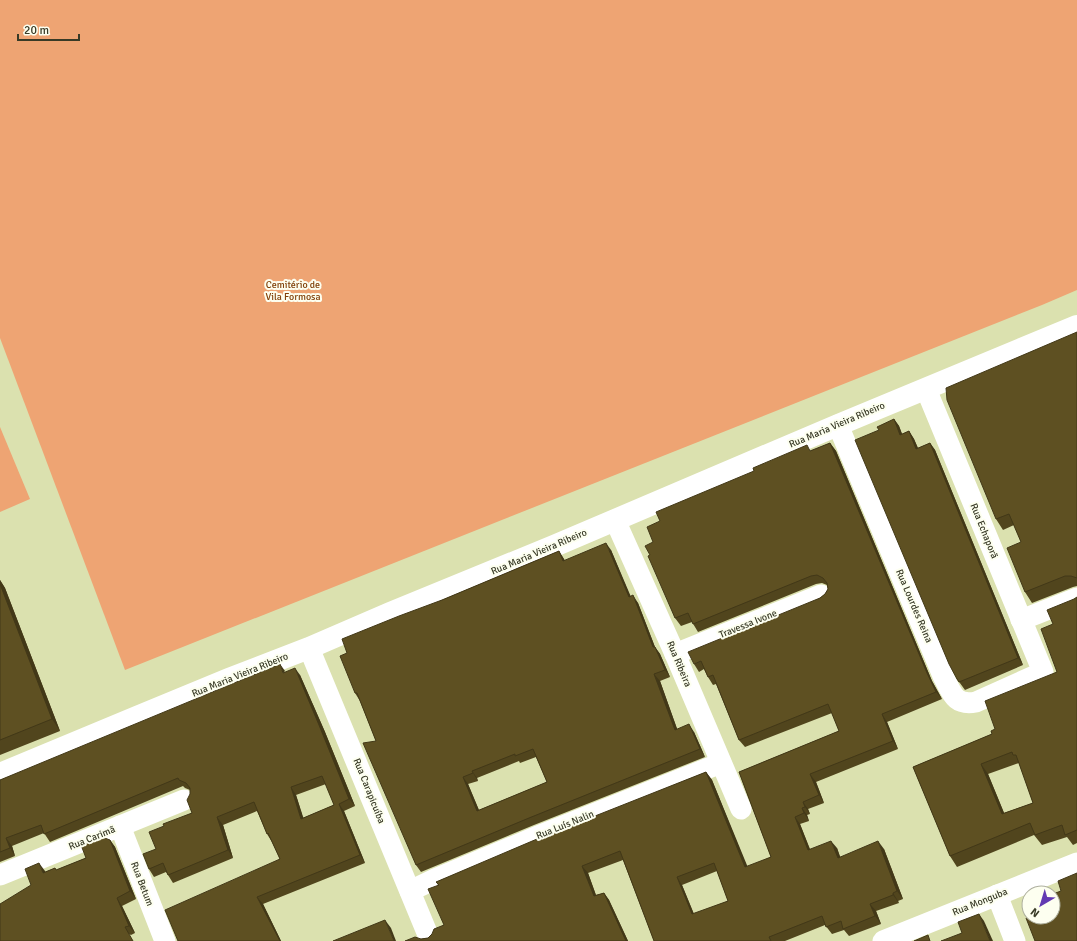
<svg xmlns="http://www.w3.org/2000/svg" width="1077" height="941" viewBox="0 0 1077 941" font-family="Signika,sans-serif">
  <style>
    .green { fill: #eea473 }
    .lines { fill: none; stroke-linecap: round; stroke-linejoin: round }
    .minor { stroke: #fff; stroke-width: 21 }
    .tertiary { stroke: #fff; stroke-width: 22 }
    .wall { fill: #51451d; fill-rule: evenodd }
    .shaded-wall { fill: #423818 }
    .building { fill: #5e5022; stroke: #423818; fill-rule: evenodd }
    .labels { text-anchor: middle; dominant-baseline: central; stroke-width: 4; stroke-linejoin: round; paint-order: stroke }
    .park-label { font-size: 10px; fill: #804008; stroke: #fdfff0 }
    .street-label { font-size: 10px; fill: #383a26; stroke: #fdfff0 }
  </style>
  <rect width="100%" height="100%" fill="#dbe1af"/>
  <g class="green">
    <polygon points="0,0 1077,0 1077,290 1042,305 125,670 0,338"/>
    <polygon points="0,427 30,499 0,512"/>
  </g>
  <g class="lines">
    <g class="minor">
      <path d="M838,425L943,676C952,693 954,706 976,702L1043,672L926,389"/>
      <polyline points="615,520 675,654 741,809"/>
      <polyline points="1021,620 1077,598"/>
      <polyline points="309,648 428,935"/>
      <polyline points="675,654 821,595"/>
      <polyline points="120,826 165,941"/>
      <polyline points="0,875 184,800"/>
      <polyline points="410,891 435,879 538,836 721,763"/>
      <polyline points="997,895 1015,941"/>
      <polyline points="883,941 1077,863"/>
    </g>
    <polyline class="tertiary" points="0,774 137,717 229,679 309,648 390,613 554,546 838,425 1077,326"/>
  </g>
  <g class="wall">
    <polygon points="1077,332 1077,586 1073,587 1032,603 1025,592 1021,542 1014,525 1003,530 996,519"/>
    <polygon points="894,419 899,426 902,434 909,431 914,439 918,448 930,443 935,450 1023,665 965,690 957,679 879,430"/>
    <path d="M830,443L836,451L932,681L942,699L887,722L898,749L816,782L824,803L808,809L810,814L807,815L809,821L800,824L810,849L837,848L840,857L884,849L903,899L898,901L899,903L876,911L881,924L849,936L844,930L832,934L825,925L785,941H654L623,860L588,873L596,895L604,893L609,900L628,941H405L428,938L444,925L438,885L436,882L706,772L712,780L747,867L771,857L739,772L839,731L832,713L745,747L739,740L716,684L713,685L708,677L704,669L699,672L694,664L820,598L825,594L828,589L827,585L822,583L816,584L698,632L692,622L681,626L675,618L650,555L653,542L811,451ZM717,871L728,901L694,914L682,885Z"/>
    <path d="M611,550L630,596L638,603L655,647L660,654L670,677L660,681L677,729L694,732L705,757L534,825L421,872L416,865L376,741L360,701L355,693L347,653L442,600L559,551L565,561ZM536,757L547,782L479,810L468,784L478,781L477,778L519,761L520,763Z"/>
    <polygon points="0,580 5,588 60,731 0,755"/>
    <path d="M1077,597V843L1073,845L1067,837L1042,845L1034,835L957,867L950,856L913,767L992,734L995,729L1057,672L1053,624L1074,599ZM1019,763L1033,803L1004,813L988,774Z"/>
    <path d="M285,672L300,675L325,732L355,806L344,811L365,863L263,904L281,941H178L280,859L272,842L267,834L257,811L223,825L233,858L173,883L168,875L166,872L154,877L149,869L164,826L192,813L190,790L185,788L183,786L50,842L44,833L12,846L15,856L0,862V780ZM326,784L334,805L303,818L296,795Z"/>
    <polygon points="110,840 115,847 136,899 122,906 135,933 131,935 31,885 45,871 45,872 55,868 56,870 86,858"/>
  </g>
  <g class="shaded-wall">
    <polygon points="894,419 899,426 905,442 900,435"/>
    <polygon points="909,431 914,439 921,456 916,449"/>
    <polygon points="830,443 836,451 932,681 942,699 936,692 927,673"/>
    <polygon points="930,443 935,450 1023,665 1018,658"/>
    <polygon points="606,543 611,550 634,604 629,597"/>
    <polygon points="559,551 564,559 568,569 563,561"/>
    <polygon points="0,580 5,588 60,731 52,719 0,584"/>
    <polygon points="633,595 638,603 658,655 653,647"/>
    <polygon points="655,647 660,654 670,677 665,670"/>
    <polygon points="280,664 285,671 283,673"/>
    <polygon points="295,668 300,675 325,732 355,806 349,799"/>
    <polygon points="654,674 660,681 680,737 675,730"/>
    <polygon points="882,714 887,722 898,749 893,741"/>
    <polygon points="689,724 694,732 705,757 700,749"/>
    <polygon points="981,764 988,774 1009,825 1002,814"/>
    <polygon points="472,771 477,778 478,781 473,773"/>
    <polygon points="706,772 712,780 751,875 745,867"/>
    <polygon points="810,774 816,782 824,803 819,795"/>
    <polygon points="463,777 468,784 482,818 477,811"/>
    <polygon points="291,787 296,795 306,826 301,819"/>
    <polygon points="803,802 808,809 810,814 805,807"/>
    <polygon points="339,804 344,811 365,863 360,855"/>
    <polygon points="802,808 807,815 809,821 804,813"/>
    <polygon points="217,817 223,825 233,858 228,850"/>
    <polygon points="795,817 800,824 813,858 808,850"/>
    <polygon points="6,838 12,846 15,856 10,848"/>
    <polygon points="110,840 115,847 136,899 130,891"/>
    <polygon points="831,841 837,848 843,865 838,858"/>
    <polygon points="878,841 884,849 903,899 897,891"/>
    <polygon points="39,863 45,871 49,881 43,873"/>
    <polygon points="582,866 588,873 599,904 594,896"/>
    <polygon points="677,877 682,885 697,922 692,914"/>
    <polygon points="604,893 609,900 628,941 626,941"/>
    <polygon points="893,893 898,901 899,903 893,895"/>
    <polygon points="257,897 263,904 281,941 280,941"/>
    <polygon points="117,898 122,906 135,933 129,926"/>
    <polygon points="870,904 876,911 881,924 875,916"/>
    <polygon points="979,914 984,921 993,941 990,941"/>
    <polygon points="385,920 391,928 396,941 394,941"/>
  </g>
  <g class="building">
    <polygon points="1077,332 1077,578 1071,576 1065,576 1025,592 1007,548 1021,542 1009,514 996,519 947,400 946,388"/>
    <polygon points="894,419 900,435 909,431 916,449 930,443 1018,658 959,682 957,679 949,664 855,440 879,430 877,427"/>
    <path d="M830,443L927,673L936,692L882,714L893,741L810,774L819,795L803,802L805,807L802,808L804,813L795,817L808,850L831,841L838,858L878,841L897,891L893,893V895L870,904L875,916L843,929L841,921L826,927L822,916L769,937L771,941H654L620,851L582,866L594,896L604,893L626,941H405L415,937L421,939L428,938L432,934L434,929L444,925L428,889L439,885L436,882L537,839L706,772L745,867L771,857L739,772L839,731L828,704L739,740L713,675L708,677L701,661L694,664L688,652L820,598L825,594L828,589L827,583L823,578L817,575L811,576L693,624L688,613L675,618L648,556L650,555L645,546L653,542L647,527L660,521L656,512L754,471L753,468L807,445L810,451ZM714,863L728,901L692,914L677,877Z"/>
    <path d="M606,543L629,597L633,595L653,647H655L665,670L654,674L675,730L689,724L700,749L529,818L416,865L363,743L376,741L357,693H355L340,656L347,653L342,639L399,616L442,600L559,551L563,561ZM533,749L547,782L477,811L463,777L473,773L472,771L515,754V756Z"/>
    <polygon points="0,584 52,719 0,740"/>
    <path d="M1077,597V830L1065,835L1062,825L1035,835L1030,823L950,856L913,767L992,734L991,731L995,729L985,701L1057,672L1041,629L1053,624L1047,610L1074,599ZM1012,752L1013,755H1016L1033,803L1002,814L981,764Z"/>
    <path d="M280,664L283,673L295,668L319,725L349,799L339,804L360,855L257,897L280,941H178L165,910L280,859L268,833L267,834L254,802L217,817L228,850L168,875L163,863L149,869L143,854L156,849L149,832L164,826L163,824L192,813L187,800L190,794V788L186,783L179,780L178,778L44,834L41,825L6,838L10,848L0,852V780ZM322,776L334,805L301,819L291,787Z"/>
    <polygon points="102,837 110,840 130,891 117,898 129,926 125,927 133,941 0,941 0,904 31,885 25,869 39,863 43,873 55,868 56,870 86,858 81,845"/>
    <polygon points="1077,873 1077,941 1035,941 1026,918 1029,916 1029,917 1053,917 1053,894 1061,891 1058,881"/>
    <polygon points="979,914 990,941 941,941 962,933 958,922"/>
    <polygon points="385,920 394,941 333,941"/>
    <polygon points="928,935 930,941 914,941"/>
  </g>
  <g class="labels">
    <g class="park-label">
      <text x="293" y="285">Cemitério de<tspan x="293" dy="12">Vila Formosa</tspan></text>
    </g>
    <g class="street-label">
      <text transform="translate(837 425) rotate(-23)">Rua Maria Vieira Ribeiro</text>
      <text transform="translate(984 531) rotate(68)">Rua Echaporã</text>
      <text transform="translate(539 552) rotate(-23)">Rua Maria Vieira Ribeiro</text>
      <text transform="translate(914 606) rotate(67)">Rua Lourdes Reina</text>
      <text transform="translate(748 624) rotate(-22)">Travessa Ivone</text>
      <text transform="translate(679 664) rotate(67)">Rua Ribeira</text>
      <text transform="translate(240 675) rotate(-22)">Rua Maria Vieira Ribeiro</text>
      <text transform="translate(369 791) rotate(68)">Rua Carapicuíba</text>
      <text transform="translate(565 825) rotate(-22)">Rua Luís Nalin</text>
      <text transform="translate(92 838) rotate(-22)">Rua Carimã</text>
      <text transform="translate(142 884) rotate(69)">Rua Betum</text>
      <text transform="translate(980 902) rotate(-22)">Rua Monguba</text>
    </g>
  </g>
  <g transform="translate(1041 905) rotate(218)"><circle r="19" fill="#fdfff0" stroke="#aeb09f"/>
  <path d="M0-3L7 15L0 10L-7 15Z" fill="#623ab2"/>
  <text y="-6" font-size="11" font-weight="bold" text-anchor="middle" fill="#383a26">N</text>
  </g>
  <path d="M18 34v6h61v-6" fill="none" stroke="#383a26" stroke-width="2"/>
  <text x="24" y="34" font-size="12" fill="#383a26" stroke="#fdfff0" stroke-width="3" paint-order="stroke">20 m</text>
</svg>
